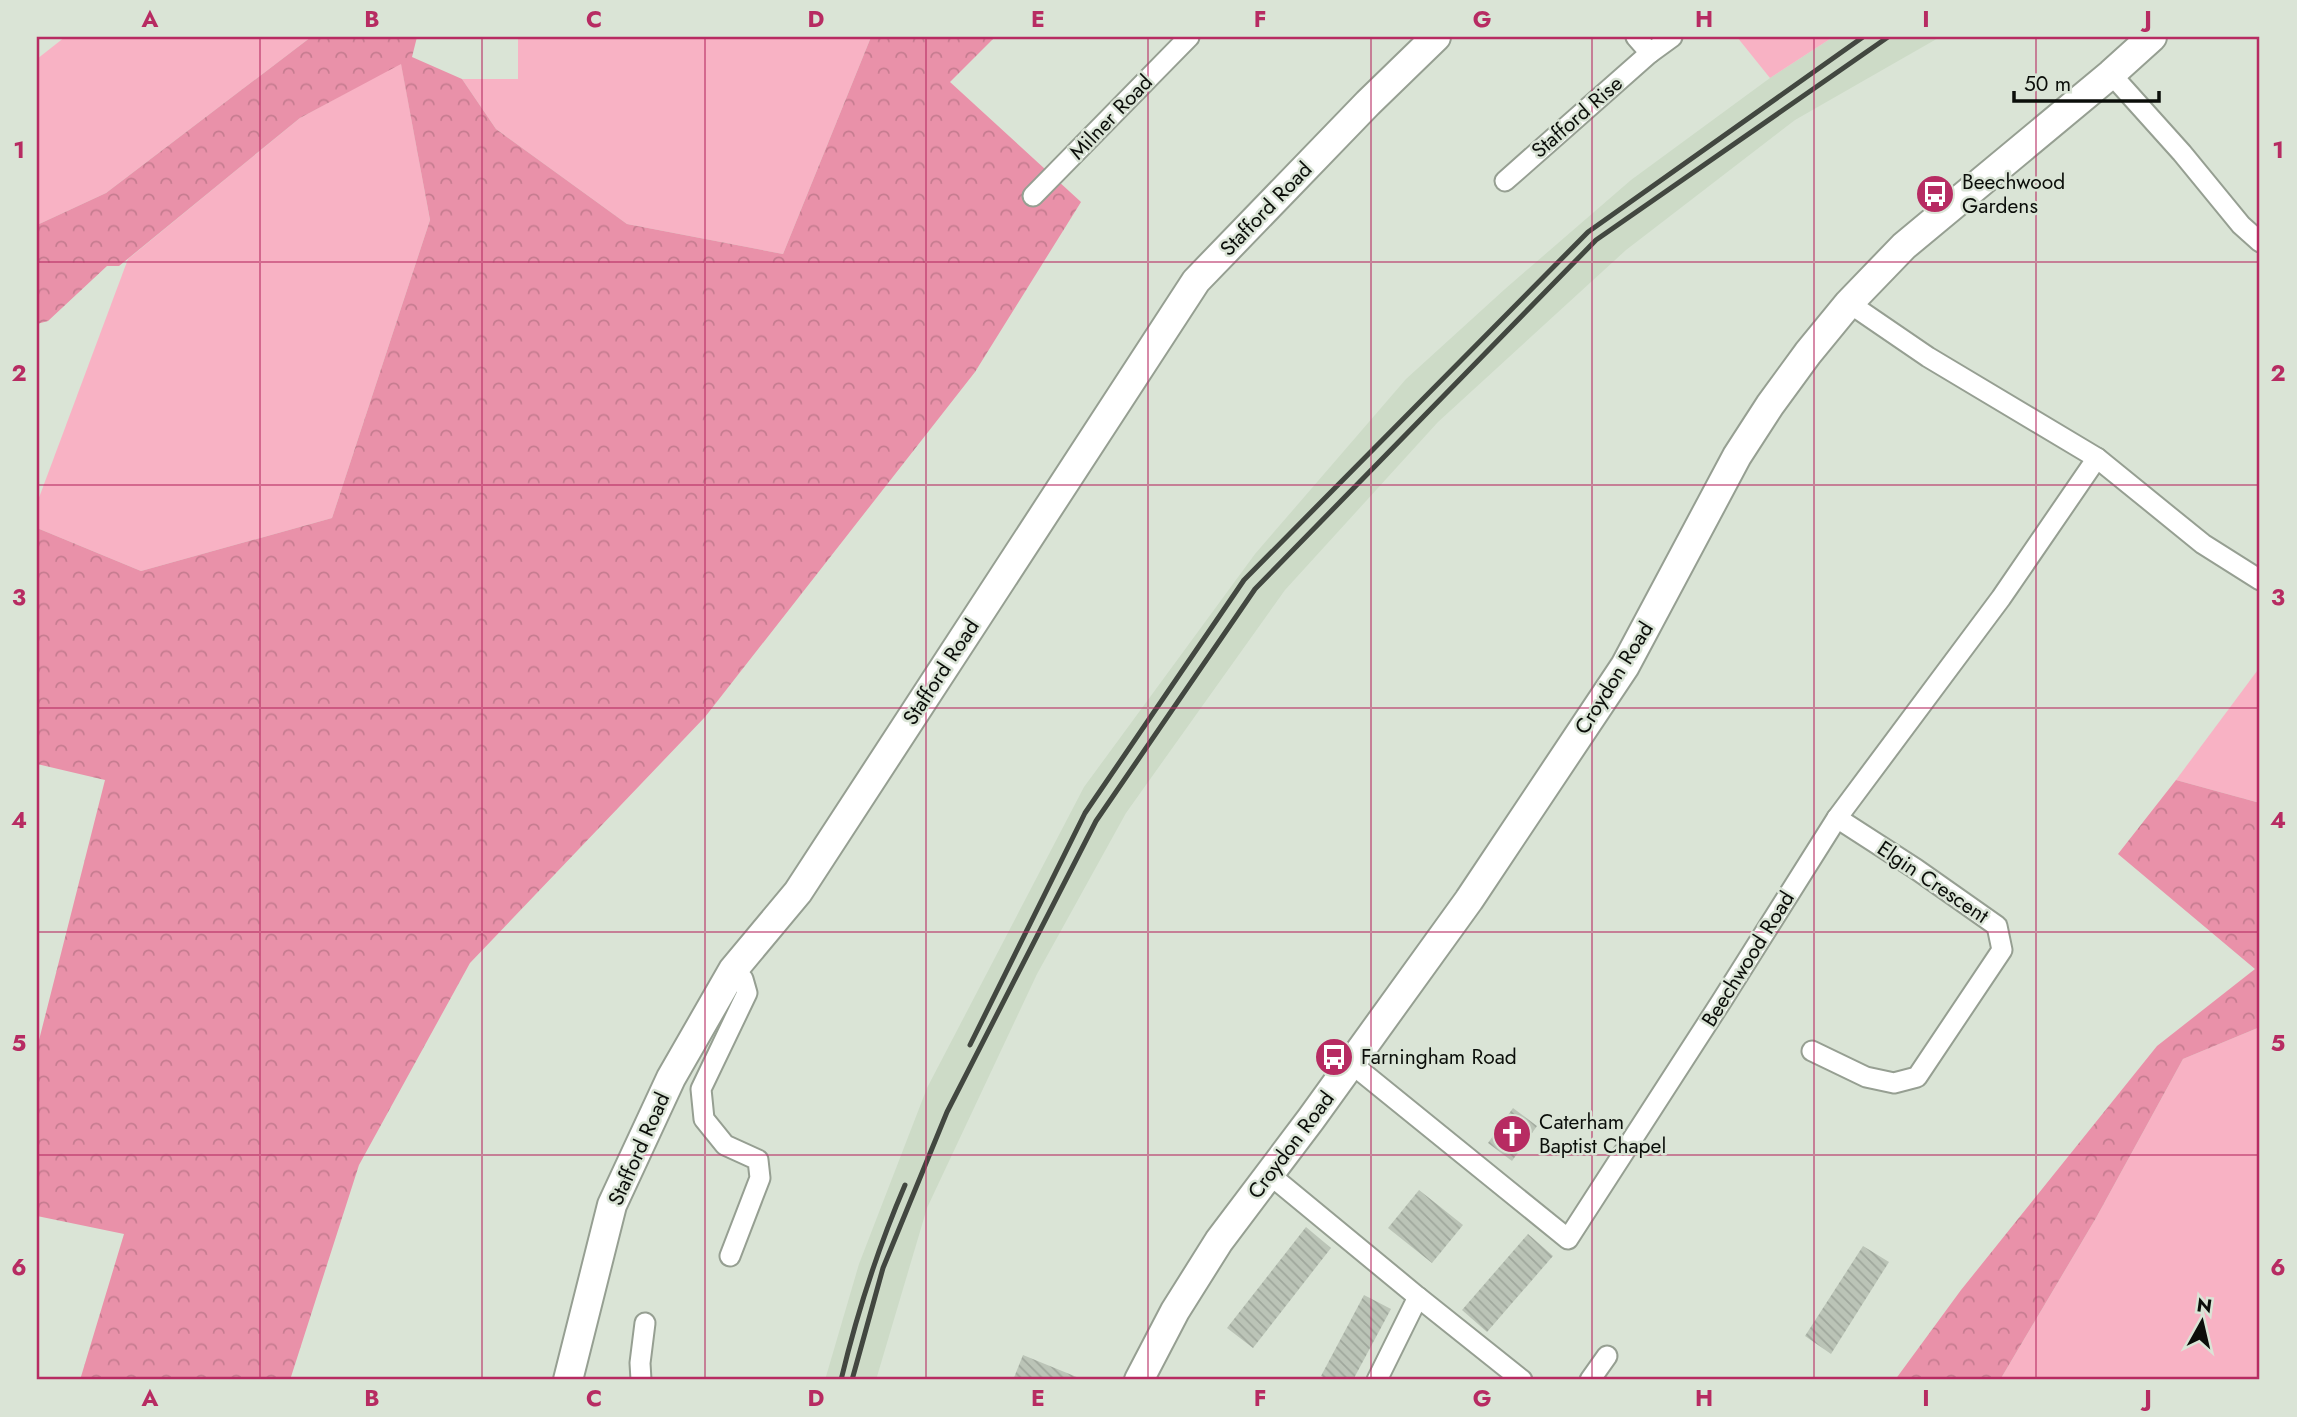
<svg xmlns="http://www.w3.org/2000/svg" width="2297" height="1417" viewBox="0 0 2297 1417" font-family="Jost,sans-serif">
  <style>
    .built { fill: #cddbc7 }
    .green { fill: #f8b2c4 }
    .forest { fill: url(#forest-crowns) }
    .building { fill: url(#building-back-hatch) }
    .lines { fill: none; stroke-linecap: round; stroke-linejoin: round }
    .street-casing { stroke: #969f92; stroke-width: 23 }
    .secondary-casing { stroke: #969f92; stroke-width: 32 }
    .street { stroke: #fff; stroke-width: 19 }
    .secondary { stroke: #fff; stroke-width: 28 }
    .rail { stroke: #424740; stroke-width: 5 }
    .grid { fill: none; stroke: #b72b62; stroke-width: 2; stroke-opacity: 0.55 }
    .labels { text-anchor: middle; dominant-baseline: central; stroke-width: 5; stroke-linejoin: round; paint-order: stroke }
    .street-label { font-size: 21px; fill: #0b0e0a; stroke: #dae4d6 }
    .poi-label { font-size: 21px; fill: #0b0e0a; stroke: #dae4d6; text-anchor: start }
    .neatline { fill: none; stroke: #b72b62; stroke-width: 2.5 }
    .grid-label { font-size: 23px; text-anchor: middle; font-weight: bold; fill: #b72b62 }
  </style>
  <defs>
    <pattern id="forest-crowns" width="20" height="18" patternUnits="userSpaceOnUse" patternTransform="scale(1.75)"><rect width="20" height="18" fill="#e991a9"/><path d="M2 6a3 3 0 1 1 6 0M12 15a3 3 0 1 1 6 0" fill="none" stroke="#c67c90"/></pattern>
    <pattern id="building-back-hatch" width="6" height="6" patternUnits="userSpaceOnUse" patternTransform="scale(1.75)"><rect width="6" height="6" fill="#bbc4b7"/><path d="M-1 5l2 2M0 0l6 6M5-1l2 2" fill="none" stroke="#9fa79c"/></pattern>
  </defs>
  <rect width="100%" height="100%" fill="#dae4d6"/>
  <polygon class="built" points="1833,37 1940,37 1795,120 1626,250 1438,422 1285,590 1126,813 1037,974 927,1208 876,1380 825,1380 859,1264 927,1088 1084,787 1255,554 1406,379 1505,289 1631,180 1770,78"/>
  <g class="green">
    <polygon points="65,37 311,37 106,193 37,225 37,59"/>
    <polygon points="518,37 871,37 783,254 627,224 496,129 462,79 518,79"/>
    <polygon points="1737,37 1833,37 1770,78"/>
    <polygon points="401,63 430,220 332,518 141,571 37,528 37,503 128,259 300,118"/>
    <polygon points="2260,667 2260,803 2176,780"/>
    <polygon points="2260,1027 2260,1380 2000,1380 2096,1218 2183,1059"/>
  </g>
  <g class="forest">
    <path d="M311,37H417L412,57L462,79L496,129L627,224L783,254L871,37H995L950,82L1081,202L975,372L705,717L470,963L359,1165L290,1380H80L124,1234L37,1216V1048L105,780L37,764V597C40,573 37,552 37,528L141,571L332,518L430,220L401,64L300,118L119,266H107L48,321L37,324V225L106,193Z"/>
    <polygon points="2176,780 2260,803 2260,1027 2183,1059 2096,1218 2000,1380 1895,1380 1961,1290 2157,1046 2255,969 2118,854"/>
  </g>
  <g class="building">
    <polygon points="1513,1108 1537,1126 1512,1161 1488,1143"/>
    <polygon points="1419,1190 1463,1225 1432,1263 1388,1228"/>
    <polygon points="1306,1227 1331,1248 1253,1348 1227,1328"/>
    <polygon points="1528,1234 1553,1256 1487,1332 1462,1310"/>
    <polygon points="1863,1246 1889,1262 1831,1354 1805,1336"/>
    <polygon points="1364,1295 1391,1309 1353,1380 1329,1380 1321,1376"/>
    <polygon points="1023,1355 1084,1380 1013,1380"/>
  </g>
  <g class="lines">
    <defs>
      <g id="street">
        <polyline points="1636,37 1650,53 1672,37"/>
        <polyline points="2111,74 2182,153 2241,225 2260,242"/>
        <polyline points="1505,181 1650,53"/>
        <polyline points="1033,196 1189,37"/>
        <polyline points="1849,303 1928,357 2097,458 2203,544 2260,580"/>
        <polyline points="1812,1051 1866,1077 1894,1083 1917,1077 2002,950 1997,926 1916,869 1837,818"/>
        <polyline points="1352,1064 1568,1239 1721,1002 1837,818 2001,598 2097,458"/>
        <polyline points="1269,1174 1418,1297 1377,1380"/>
        <polyline points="730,1256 760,1178 758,1160 725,1145 704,1119 701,1089 747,993 743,979 733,970"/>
        <polyline points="1418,1297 1522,1380"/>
        <polyline points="641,1380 640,1363 645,1323"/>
        <polyline points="1590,1380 1607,1356"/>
      </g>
      <g id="secondary">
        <polyline points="568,1380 612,1205 671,1078 733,970 798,892 1196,281 1368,103 1436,37"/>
        <polyline points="1139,1380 1175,1311 1219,1241 1311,1119 1469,900 1625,666 1737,456 1770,405 1808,353 1849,303 1904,246 2111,74 2152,37"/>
      </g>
    </defs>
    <use href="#street" class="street-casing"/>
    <use href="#secondary" class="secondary-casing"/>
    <use href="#street" class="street"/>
    <use href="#secondary" class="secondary"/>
    <g class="rail">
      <polyline points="970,1045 1085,813 1244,580 1588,232 1863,37"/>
      <path d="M841,1380C857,1313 878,1248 905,1185"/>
      <polyline points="852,1380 883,1268 947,1112 1096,821 1255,589 1596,240 1888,37"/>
    </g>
  </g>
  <path class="grid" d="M260,37V1380M482,37V1380M705,37V1380M926,37V1380M1148,37V1380M1371,37V1380M1592,37V1380M1814,37V1380M2036,37V1380M37,262H2260M37,485H2260M37,708H2260M37,932H2260M37,1155H2260"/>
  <defs>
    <symbol id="bus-disc" viewBox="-11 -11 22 22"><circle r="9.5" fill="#b72b62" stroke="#dae4d6"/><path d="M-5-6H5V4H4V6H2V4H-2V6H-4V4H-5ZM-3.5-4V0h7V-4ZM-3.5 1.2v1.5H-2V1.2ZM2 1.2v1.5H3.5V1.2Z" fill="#fff"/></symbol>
    <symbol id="church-disc" viewBox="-11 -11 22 22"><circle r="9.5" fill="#b72b62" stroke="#dae4d6"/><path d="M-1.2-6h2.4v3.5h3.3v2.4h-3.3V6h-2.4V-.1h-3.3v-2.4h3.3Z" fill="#fff"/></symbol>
  </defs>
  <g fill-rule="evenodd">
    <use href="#bus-disc" x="1913" y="172" width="44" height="44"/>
    <use href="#bus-disc" x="1312" y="1035" width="44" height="44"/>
    <use href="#church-disc" x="1490" y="1112" width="44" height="44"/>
  </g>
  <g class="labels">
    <g class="street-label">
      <text transform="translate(1111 117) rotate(-46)">Milner Road</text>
      <text transform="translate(1577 117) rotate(-41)">Stafford Rise</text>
      <text transform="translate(1266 209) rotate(-46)">Stafford Road</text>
      <text transform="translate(941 672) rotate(-57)">Stafford Road</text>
      <text transform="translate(1614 678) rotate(-58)">Croydon Road</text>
      <text transform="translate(1933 882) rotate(34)">Elgin Crescent</text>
      <text transform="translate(1748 959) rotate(-58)">Beechwood Road</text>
      <text transform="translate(1291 1145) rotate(-53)">Croydon Road</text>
      <text transform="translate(639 1149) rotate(-66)">Stafford Road</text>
    </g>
    <g class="poi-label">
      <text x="1962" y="182">Beechwood<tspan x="1962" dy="24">Gardens</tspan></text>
      <text x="1361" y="1057">Farningham Road</text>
      <text x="1539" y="1122">Caterham<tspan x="1539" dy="24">Baptist Chapel</tspan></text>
    </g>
  </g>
  <rect width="2297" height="1417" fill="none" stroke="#dae4d6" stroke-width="77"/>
  <g transform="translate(2202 1322) rotate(8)" stroke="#dae4d6" stroke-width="5" paint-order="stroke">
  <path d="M0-5L12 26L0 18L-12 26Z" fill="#0b0e0a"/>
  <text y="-10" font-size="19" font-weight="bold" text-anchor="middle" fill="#0b0e0a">N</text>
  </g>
  <path d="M2014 91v10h145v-10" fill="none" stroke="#0b0e0a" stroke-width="3.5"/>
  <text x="2024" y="91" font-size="21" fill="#0b0e0a" stroke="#dae4d6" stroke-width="5" paint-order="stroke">50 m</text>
  <rect x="38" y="38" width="2220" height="1340" class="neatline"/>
  <g class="grid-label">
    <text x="150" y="27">A</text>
    <text x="372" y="27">B</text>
    <text x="594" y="27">C</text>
    <text x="816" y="27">D</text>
    <text x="1038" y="27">E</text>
    <text x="1260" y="27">F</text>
    <text x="1482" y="27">G</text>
    <text x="1704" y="27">H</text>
    <text x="1926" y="27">I</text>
    <text x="2148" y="27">J</text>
    <text x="19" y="158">1</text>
    <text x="2278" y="158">1</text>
    <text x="19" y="381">2</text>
    <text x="2278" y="381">2</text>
    <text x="19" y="605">3</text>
    <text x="2278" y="605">3</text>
    <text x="19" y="828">4</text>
    <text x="2278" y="828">4</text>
    <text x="19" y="1051">5</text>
    <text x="2278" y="1051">5</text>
    <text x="19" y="1275">6</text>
    <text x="2278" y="1275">6</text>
    <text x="150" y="1406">A</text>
    <text x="372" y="1406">B</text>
    <text x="594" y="1406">C</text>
    <text x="816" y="1406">D</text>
    <text x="1038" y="1406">E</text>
    <text x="1260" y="1406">F</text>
    <text x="1482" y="1406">G</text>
    <text x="1704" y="1406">H</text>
    <text x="1926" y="1406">I</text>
    <text x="2148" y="1406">J</text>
  </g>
</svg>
